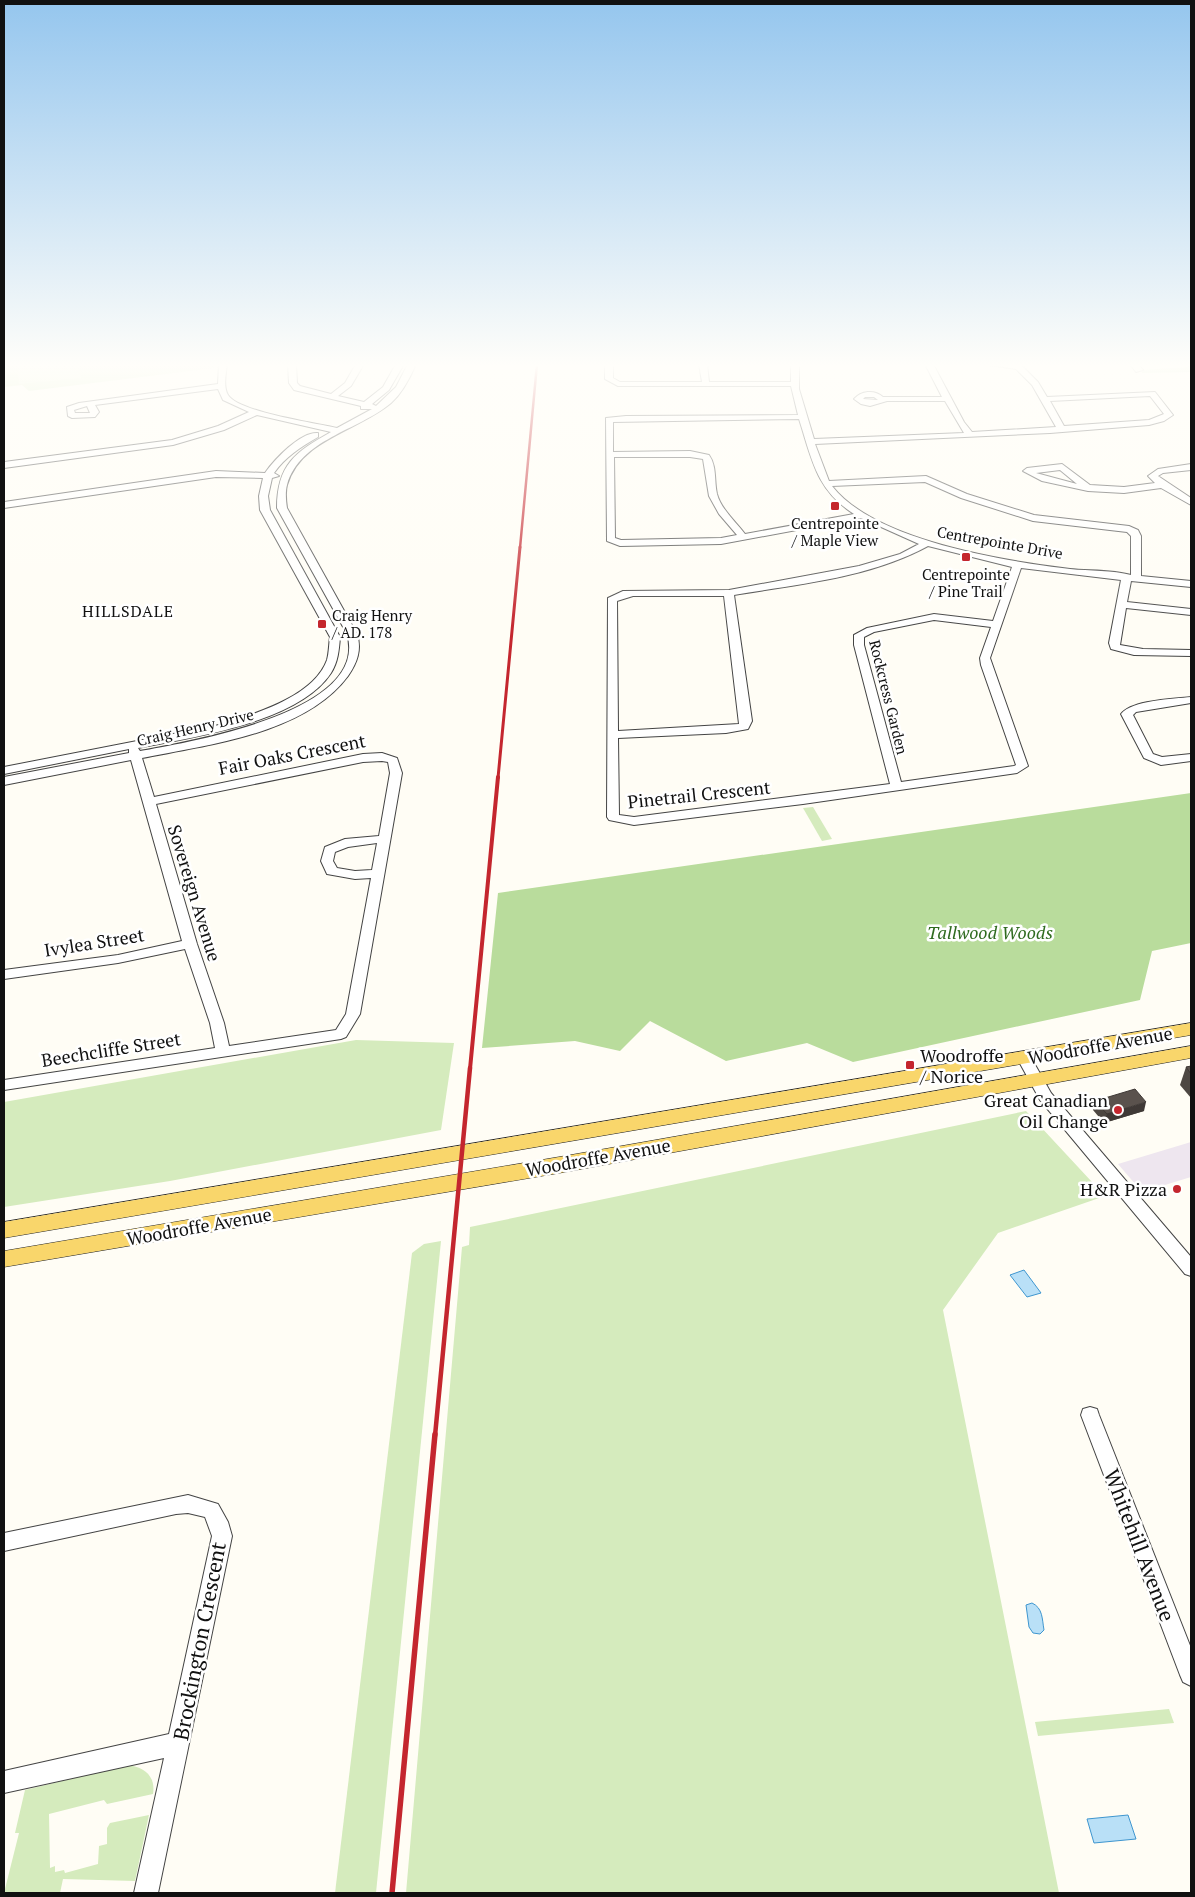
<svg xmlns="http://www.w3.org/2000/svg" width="1195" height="1897" viewBox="0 0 1195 1897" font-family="'PT Serif',serif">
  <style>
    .industrial { fill: #eee6ef }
    .green { fill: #d5ebbd }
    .forest { fill: #b9dc9c }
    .pitch { fill: #e6f2cf }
    .water { fill: #b9e0f7; stroke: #3f96cf }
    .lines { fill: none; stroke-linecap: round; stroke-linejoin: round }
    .minor-casing { stroke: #444; stroke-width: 2 }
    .major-casing { stroke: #222; stroke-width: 1 }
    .minor { fill: #fff; fill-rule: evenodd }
    .major { fill: #f9d66b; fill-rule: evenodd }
    .rail-far4 { stroke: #c4262e; stroke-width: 2.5 }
    .rail-far3 { stroke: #c4262e; stroke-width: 3 }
    .rail-far2 { stroke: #c4262e; stroke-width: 4 }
    .rail-far1 { stroke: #c4262e; stroke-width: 4.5 }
    .rail { stroke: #c4262e; stroke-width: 5.5 }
    .wall { fill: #4d4742 }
    .shaded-wall { fill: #3f3936 }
    .building { fill: #5a524d; stroke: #3f3936 }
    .poi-dot { fill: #c4262e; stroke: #fff; stroke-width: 2 }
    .labels { text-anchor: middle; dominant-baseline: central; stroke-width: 5; stroke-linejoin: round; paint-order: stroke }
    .far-poi-label { font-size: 15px; fill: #111; stroke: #fff }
    .far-street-label { font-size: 15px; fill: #111; stroke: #fff }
    .far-neighbourhood-label { font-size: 16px; letter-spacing: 1px; fill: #111; stroke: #fff }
    .street-label { font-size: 18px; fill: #111; stroke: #fff }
    .park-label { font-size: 18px; font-style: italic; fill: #2f6b1f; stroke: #fff }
    .poi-label { font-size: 18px; fill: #111; stroke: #fff; text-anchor: end }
    .near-street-label { font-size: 21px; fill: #111; stroke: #fff }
  </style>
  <rect width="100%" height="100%" fill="#fffdf5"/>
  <polygon class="industrial" points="1191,1142 1191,1177 1142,1192 1118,1164"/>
  <g class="green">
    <polygon points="4,364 214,364 214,368 29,391 22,385 4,387"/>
    <polygon points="813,807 832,839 822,841 803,808"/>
    <polygon points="356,1040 454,1043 441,1130 170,1181 4,1207 4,1102"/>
    <polygon points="1026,1111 1105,1196 998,1233 943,1310 1059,1893 406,1893 462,1247 469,1245 470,1227"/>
    <polygon points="441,1241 376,1893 335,1893 412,1253 424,1244"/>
    <polygon points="1169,1709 1174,1723 1038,1736 1035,1722"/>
    <path d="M128,1765C144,1767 156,1776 153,1794L107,1804L104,1800L49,1814L50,1868L55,1866V1872L64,1870L65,1873L98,1864L99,1846L107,1844V1828L110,1823L149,1815L135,1881L63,1879L60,1893H4L19,1833H15L25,1790Z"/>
  </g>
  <g class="forest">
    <polygon points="1187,364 1191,364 1191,372 1142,373 1143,370 1187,367 1189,366"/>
    <polygon points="1191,793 1191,943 1152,951 1140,1000 853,1062 807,1043 726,1061 650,1021 620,1051 575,1041 482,1048 498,893"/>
  </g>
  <polygon class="pitch" points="17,364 78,364 81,378 19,384"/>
  <g class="water">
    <polygon points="1024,1270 1041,1293 1027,1297 1010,1275"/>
    <path d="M1032,1603C1043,1608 1042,1619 1044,1630L1040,1634L1033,1633L1029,1627L1026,1605Z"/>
    <polygon points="1128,1815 1136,1839 1094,1843 1087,1819"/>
  </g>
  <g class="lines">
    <defs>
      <g id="minor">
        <path d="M219,364H227C226,373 223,387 228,395C238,412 316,423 337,428L372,409H361V406L294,390L289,383L288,364H296L297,383L300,386L331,394L345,383L356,364H364L351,386L338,396L364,402L383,387L396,364H404L389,390L372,404L376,406L396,387L408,364H416C410,378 402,393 391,403C358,431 300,439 287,485C285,492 286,501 287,508L357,634C362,650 357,663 348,676C305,734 207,745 142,758L154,797L363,754L382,753L397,758L402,773L360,1014L346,1037L341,1039L4,1090V1080L215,1048L210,1023L185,949L118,963L4,979V970L118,955L182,941L131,760L4,785V777L129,753V749L4,774V767L224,724C257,713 314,696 327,660C329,653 329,644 330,637L260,510L259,496L263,478L216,477L4,508V502L216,471L265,473C274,460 301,431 318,433V437C301,447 285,457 274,473L279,476L272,478L268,496L270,510L340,637C339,650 338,662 331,673C298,723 193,737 138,748L140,751C189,742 371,712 347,634L277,508C277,465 295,452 331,432L257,415L224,430L173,445L4,468V462L172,440L218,426L249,412L223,400L218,389L95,405L99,412L95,417L72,418L68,416L67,407L79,403L218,384ZM87,406L90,413H75L74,410ZM382,761L388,762L390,773L379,836L345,839L325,847L321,861L327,874L355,879L371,878L346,1014L336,1030L229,1046L224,1023L197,944L156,804L363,762ZM377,843L372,870L355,871L337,868L333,861L335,852L348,847Z"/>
        <path d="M605,364H613V378L620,382H702L699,364H707L709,382H791V364H799V389L814,439L964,433L945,401H887L870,406L861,404L854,399C861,391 874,389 883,397H942L925,364H933L964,422L972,432L1056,427L1032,385L1016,369L983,364L1021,365L1038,382L1047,397L1155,392L1173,415L1164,421L1149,425L1050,433L815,444L829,481L926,476L967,494L1034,515L1129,526L1138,530L1141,536V576L1191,581V587L1131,581L1127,602L1191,609V615L1126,608L1120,645L1143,649L1191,650V656L1134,655L1111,649L1109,643L1121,580L1021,568L990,658L1028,766L1017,773L803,804L634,825L609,820L607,817L608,598L623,591L729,590L859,566L900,554L919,544L861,518L721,544L620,546L607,541L606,418L626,416L798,415L791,386H618L605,379ZM1150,396L1164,414L1149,420L1064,426L1050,401ZM865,397H874L878,400L863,399ZM799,419C812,459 816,490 854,514L745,534C736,522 721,509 717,494C714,481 717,466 709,455L690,451L613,452V422ZM614,457H690L703,459L709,496L719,514L737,535L721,538L621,540L615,538ZM925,482L961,498L1033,521L1127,532L1131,536V575C1113,570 1089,571 1070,569C1005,561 875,541 832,486ZM928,546L1012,567L993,621L934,614L867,628L854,635V645L890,784L634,817L619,815L618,738L726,733L748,729L752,721L734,595C799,584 869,578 928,546ZM633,596H724L739,724L618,731L617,601ZM934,620L991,627L980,658L981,665L1016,765L1014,766L901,782L864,645V637L874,632Z"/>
        <polygon points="1130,364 1138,364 1143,370 1136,372"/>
        <path d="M1062,464L1090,485L1124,487L1155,483L1148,476L1158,469L1191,464V470L1163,473L1158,476L1191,498V505L1161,488L1124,493L1088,491L1042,481L1023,471L1027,468ZM1060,470L1077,484L1036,473Z"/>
        <path d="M1191,697V703L1136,712L1133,715L1153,754L1162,757L1191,754V761L1161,765L1144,758L1121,714C1132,700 1173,699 1191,697Z"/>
        <polygon points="1024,1053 1029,1054 1051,1093 1191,1257 1191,1276 1185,1274 1040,1100 1017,1058 1019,1054"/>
        <polygon points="1090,1407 1097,1409 1099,1415 1191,1648 1191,1686 1183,1682 1180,1675 1081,1415 1083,1409"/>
        <polygon points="188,1495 218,1504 228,1522 232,1536 158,1893 134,1893 164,1758 4,1793 4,1771 169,1734 212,1536 205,1517 188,1513 176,1514 4,1551 4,1533"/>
      </g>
      <g id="major">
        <polygon points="1191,1023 1191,1035 4,1238 4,1222"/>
        <polygon points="1191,1046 1191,1058 565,1172 4,1267 4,1251 565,1156"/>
      </g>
    </defs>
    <use href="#minor" class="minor-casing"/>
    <use href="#major" class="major-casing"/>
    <use href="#minor" class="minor"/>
    <use href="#major" class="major"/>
    <polyline class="rail-far4" points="520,548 537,364"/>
    <polyline class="rail-far3" points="498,778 520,547"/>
    <polyline class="rail-far2" points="470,1069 498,777"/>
    <polyline class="rail-far1" points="435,1436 470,1068"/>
    <polyline class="rail" points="392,1893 435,1434"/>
  </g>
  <g class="wall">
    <polygon points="1191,1066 1191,1098 1180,1085 1186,1067"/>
    <polygon points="1095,1101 1144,1111 1104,1123 1093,1110"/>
  </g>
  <polygon class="shaded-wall" points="1146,1102 1144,1111 1104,1123 1107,1114"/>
  <g class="building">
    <polygon points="1191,1066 1191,1074 1186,1067"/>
    <polygon points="1135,1089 1146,1102 1107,1114 1095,1101"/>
  </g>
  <linearGradient id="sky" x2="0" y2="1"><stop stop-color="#95c6ee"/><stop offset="0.58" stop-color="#fffefa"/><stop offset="1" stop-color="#fffefa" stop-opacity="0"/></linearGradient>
  <rect width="1195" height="630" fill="url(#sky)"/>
  <g class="poi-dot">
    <rect x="830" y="501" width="10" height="10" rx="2.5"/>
    <rect x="961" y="552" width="10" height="10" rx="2.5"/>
    <rect x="317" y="619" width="10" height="10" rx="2.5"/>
    <rect x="905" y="1060" width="10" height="10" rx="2.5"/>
    <circle cx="1118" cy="1110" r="5"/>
    <circle cx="1177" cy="1189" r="5"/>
  </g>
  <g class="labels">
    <g class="far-poi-label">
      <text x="835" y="523">Centrepointe<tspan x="835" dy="17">/ Maple View</tspan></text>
      <text x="966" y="574">Centrepointe<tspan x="966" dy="17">/ Pine Trail</tspan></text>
      <text x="332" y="615" text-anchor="start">Craig Henry<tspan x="332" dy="17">/ AD. 178</tspan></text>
    </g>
    <g class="far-street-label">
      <text transform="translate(1000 542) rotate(10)">Centrepointe Drive</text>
      <text transform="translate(889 697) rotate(76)">Rockcress Garden</text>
      <text transform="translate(195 727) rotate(-13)">Craig Henry Drive</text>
    </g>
    <g class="far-neighbourhood-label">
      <text x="128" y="611">HILLSDALE</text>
    </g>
    <g class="street-label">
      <text transform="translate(292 754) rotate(-11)">Fair Oaks Crescent</text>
      <text transform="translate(699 794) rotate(-6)">Pinetrail Crescent</text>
      <text transform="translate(195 893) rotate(73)">Sovereign Avenue</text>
      <text transform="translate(94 942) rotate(-9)">Ivylea Street</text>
      <text transform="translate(1100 1045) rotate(-10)">Woodroffe Avenue</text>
      <text transform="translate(111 1049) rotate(-9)">Beechcliffe Street</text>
      <text transform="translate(598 1157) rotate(-10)">Woodroffe Avenue</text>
      <text transform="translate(199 1226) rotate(-10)">Woodroffe Avenue</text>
    </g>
    <g class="park-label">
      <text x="990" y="932">Tallwood Woods</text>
    </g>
    <g class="poi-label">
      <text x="920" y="1055" text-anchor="start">Woodroffe<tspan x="920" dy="21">/ Norice</tspan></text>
      <text x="1108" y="1100">Great Canadian<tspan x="1108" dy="21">Oil Change</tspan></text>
      <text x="1167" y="1189">H&amp;R Pizza</text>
    </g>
    <g class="near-street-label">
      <text transform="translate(1140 1545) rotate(69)">Whitehill Avenue</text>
      <text transform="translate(199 1641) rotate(-79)">Brockington Crescent</text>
    </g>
  </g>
  <rect width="1195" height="1897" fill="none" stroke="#111111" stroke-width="10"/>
</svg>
